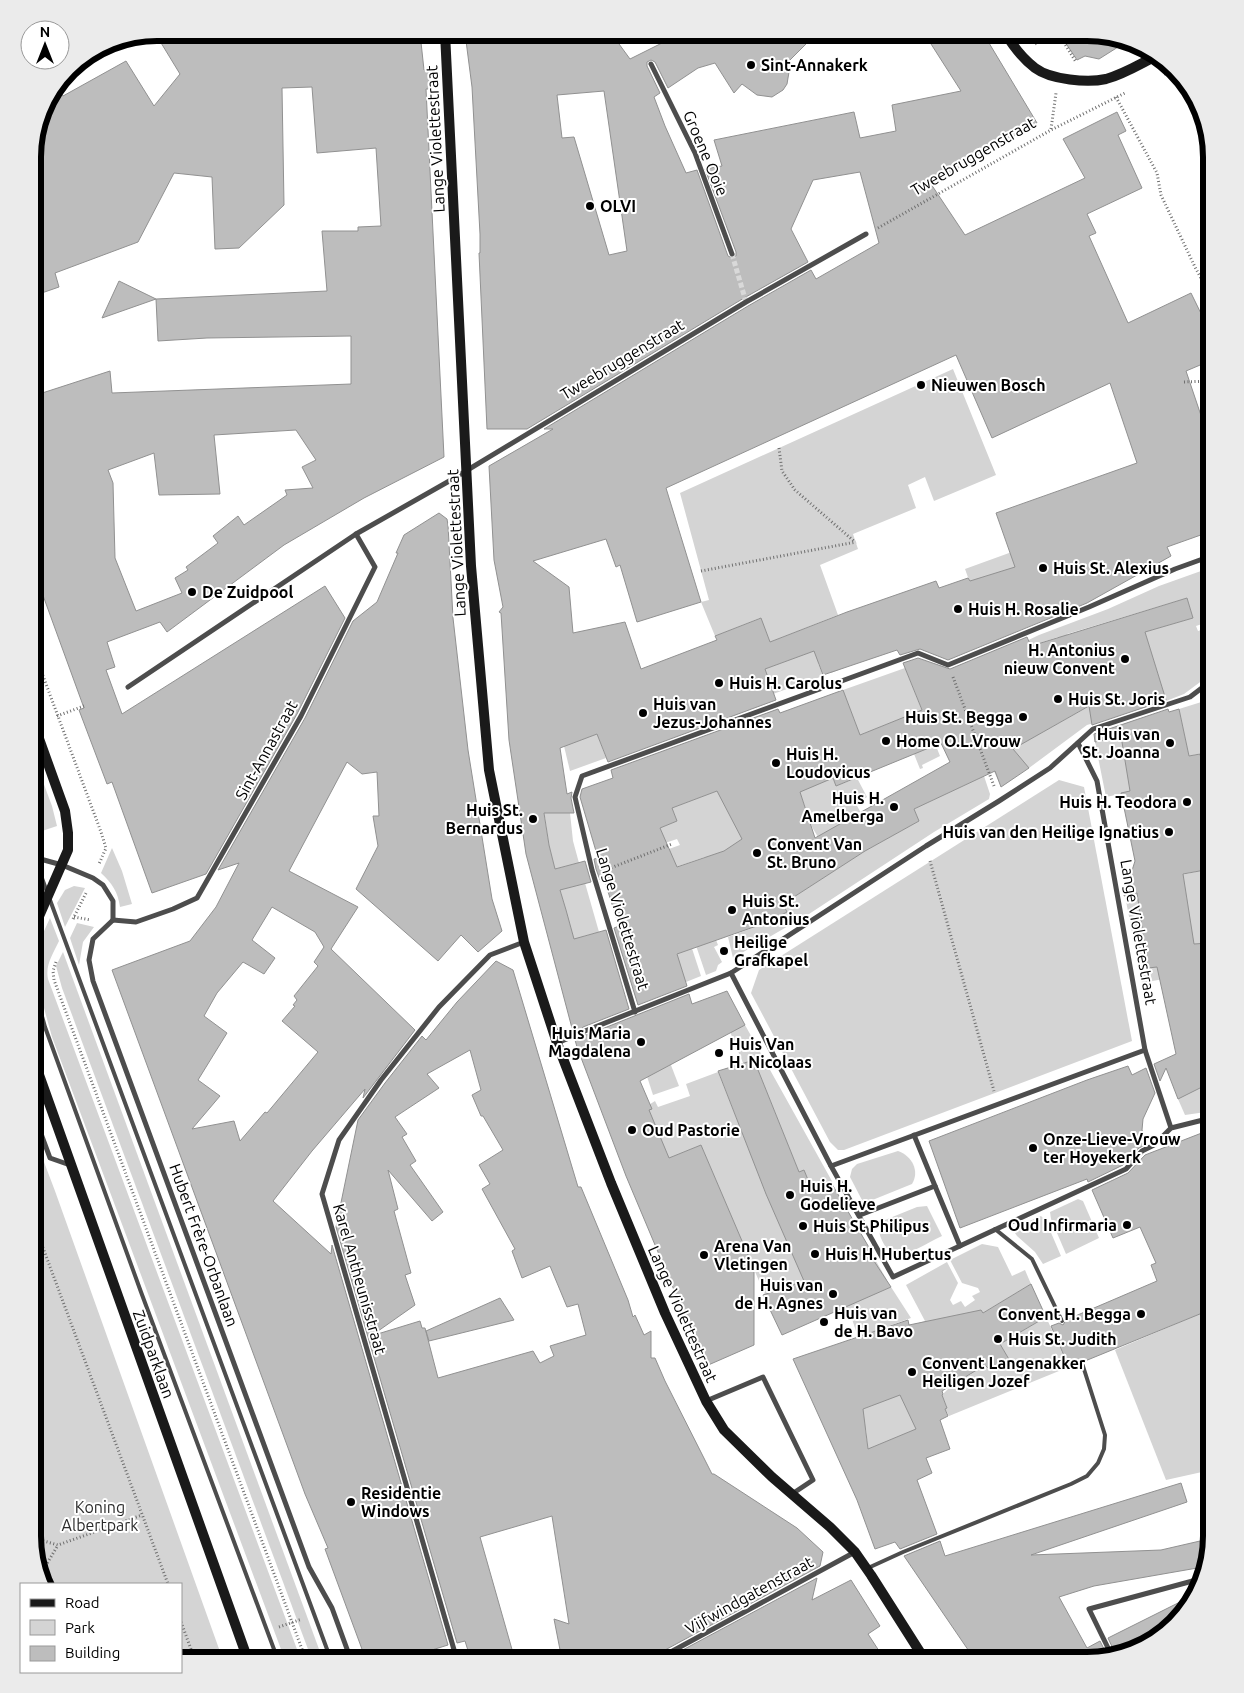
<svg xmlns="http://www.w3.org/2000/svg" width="1244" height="1693" viewBox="0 0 1244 1693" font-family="Ubuntu,sans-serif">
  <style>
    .green { fill: #d4d4d4; fill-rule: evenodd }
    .building { fill: #bdbdbd; stroke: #919191; fill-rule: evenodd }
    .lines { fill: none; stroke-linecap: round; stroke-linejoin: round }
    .street-tunnel { stroke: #d9d9d9; stroke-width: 5; stroke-dasharray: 5 2.5; stroke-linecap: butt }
    .path { stroke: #6f6f6f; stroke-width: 3; stroke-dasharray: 1 2.5; stroke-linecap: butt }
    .lane { stroke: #4d4d4d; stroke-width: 4 }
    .street { stroke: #4d4d4d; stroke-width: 5 }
    .secondary { stroke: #1a1a1a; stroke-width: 10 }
    .poi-dot { fill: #000; stroke: #fff; stroke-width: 2 }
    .labels { text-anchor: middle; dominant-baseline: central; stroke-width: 4; stroke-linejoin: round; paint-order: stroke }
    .poi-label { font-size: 16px; font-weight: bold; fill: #000; stroke: #fff; text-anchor: start }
    .street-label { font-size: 16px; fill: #000; stroke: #fff }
    .park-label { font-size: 16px; fill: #2b2b2b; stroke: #fff }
    .rim { fill: none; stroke: #000; stroke-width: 6 }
  </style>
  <rect width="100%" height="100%" fill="#fff"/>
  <g class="green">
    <polygon points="953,369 996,475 934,501 925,477 908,485 916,508 853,534 858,549 820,565 838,615 770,642 760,618 715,636 701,602 709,600 680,493"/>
    <polygon points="1034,544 1042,563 974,594 965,569"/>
    <path d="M1201,571H1209L1211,573V621L1196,626L1198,631L1211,627V674L1184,694L1166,701L1145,632L1193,618L1187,598L1067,634L1071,646L1101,637L1104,647L1121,642L1123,651L1070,668L1073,676L1051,687L1045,673L1040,676L1032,659L963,698V684L974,679L969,670L993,657L1039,635L1108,609L1159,586ZM1058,637L1061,648L1037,656L1034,645Z"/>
    <polygon points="821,648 849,666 831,673 825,660 818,663 823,676 773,694 765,669"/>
    <polygon points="905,668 940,756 922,765 923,768 920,769 900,719 860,735 843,690"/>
    <polygon points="1139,686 1147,707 1087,725 1029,768 999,782 988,759 1048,729 1088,707 1086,704"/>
    <polygon points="1211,699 1211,751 1189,756 1179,709"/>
    <polygon points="597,734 606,758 570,771 564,746"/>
    <polygon points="1122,736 1176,782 1205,775 1202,761 1211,759 1211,845 1177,812 1210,806 1208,794 1195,796 1158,786 1106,797 1095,742"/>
    <polygon points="33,755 52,806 57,826 33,834"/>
    <polygon points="827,763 836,786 857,778 867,797 856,804 861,813 818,837 812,827 802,798 788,781"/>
    <polygon points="767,772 743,839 715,887 705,857 670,869 673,859 669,849 680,845 677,839 665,843 660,828 677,821 672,808"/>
    <polygon points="984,776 990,794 989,799 934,832 809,914 733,958 728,937 768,922 787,912 783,904 865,851 919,821 914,809"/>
    <polygon points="1059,780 1084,787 1132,1041 844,1150 838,1150 830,1142 751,993 759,970"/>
    <polygon points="541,789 559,813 570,813 573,841 579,863 555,869 549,845"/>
    <path d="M112,848L122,871L132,904L120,907C118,892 112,883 101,873Z"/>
    <polygon points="1211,848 1211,949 1209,950 1208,943 1184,945 1170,916 1189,913 1185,888 1138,899 1149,967 1211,961 1211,970 1142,983 1125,896 1177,884 1176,876 1205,870 1203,860 1180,853"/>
    <polygon points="585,883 599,932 584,936 589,955 587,988 560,889"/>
    <polygon points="74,886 85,888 65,927 57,903 65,890"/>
    <path d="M50,918L59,941C53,954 45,965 48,979L301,1660H285L52,1037L44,1008L34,953Z"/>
    <polygon points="688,922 710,942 716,940 718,945 714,947 722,962 718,965 716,971 706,975"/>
    <polygon points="77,923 94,927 83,942 79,965 70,938"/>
    <polygon points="684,924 701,976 686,982 655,964 678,956 672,935"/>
    <polygon points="63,952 323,1660 312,1660 62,988 56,966"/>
    <polygon points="1211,994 1211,1035 1203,995"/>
    <polygon points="738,1022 741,1027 745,1025 833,1183 823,1188 830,1203 841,1199 854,1222 829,1232 804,1170 799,1172 754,1060 743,1063 728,1027"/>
    <polygon points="669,1060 679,1086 653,1095 643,1064"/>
    <polygon points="1199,1065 1206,1112 1185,1115 1178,1099"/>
    <polygon points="718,1072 764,1188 794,1258 797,1258 805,1281 768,1302 701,1145 662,1161 647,1106 655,1101 658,1107 690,1096 686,1084"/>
    <polygon points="33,1133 55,1191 223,1660 181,1660 181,1584 46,1584 33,1536"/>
    <path d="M898,1151C912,1156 920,1171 912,1184L870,1201L863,1202L850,1177L852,1169L857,1164Z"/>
    <polygon points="1078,1199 1083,1201 1099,1238 1066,1254 1051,1219 1050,1212"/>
    <path d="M927,1206L942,1236C927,1243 911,1254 894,1256C885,1248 876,1234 880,1222L917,1207Z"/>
    <polygon points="1041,1216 1046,1221 1061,1256 1043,1264 1035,1252 1017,1236 1015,1233 1023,1224"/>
    <polygon points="982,1244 998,1247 1012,1276 1025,1270 1031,1284 976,1317 978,1321 950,1336 952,1340 928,1356 915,1324 925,1321 906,1285 947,1262 958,1283 950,1300 953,1305 961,1301 965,1307 975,1300 972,1296 980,1292 978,1288 962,1283 950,1260"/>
    <polygon points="876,1261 887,1280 873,1285 876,1293 891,1287 911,1318 858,1337 851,1316 845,1318 837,1298 863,1266"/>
    <polygon points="1211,1309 1211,1470 1166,1480 1115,1350"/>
    <polygon points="1046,1317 1066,1361 1056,1365 1059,1371 949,1416 945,1409 947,1407 942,1395 953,1384 971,1374 967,1364 983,1361 985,1365 990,1370 1010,1361 1003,1349 997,1346"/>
    <polygon points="887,1367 921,1428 868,1449 866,1429 858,1411 873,1405"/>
  </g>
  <g class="building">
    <path d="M157,32L420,33L424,70H428L430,89H426L444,457L364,498L284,545L167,632L160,622L107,642L115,667L106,670L122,714L325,586L345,618L297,714L206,874L152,893L112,782L107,784L79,710L84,708L33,568V396L110,371L112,393L351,384V336L207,338L158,341L156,299L327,291L322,231H358V227L381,226L376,148L317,153L312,87L282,88L284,205L239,248L215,249L212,177L174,173L138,242L55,273L59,287L33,296V149L46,102L57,87L63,96L126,61L154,106L180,74L155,33ZM296,430L316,460L302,467L313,488L285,490L287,495L244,525L238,516L213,536L218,543L186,567L188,570L175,578L182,593L136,611L115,558L113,483L108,470L154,453L159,495L220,494L214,435Z"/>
    <path d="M465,33H611L630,59L682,33H817L787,63L789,72L787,84L783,90L772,97L757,95L742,84L734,93L715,63L698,68L668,88L655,62L651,60L647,62V66L660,93L654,97L665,126L686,173L697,170L728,256L732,258L736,256V252L705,169L722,166L714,140L854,112L860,138L896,131L892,105L961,91L924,33H983L1037,123L931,184L965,235L1085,178L1063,139L1117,112L1126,131L1118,135L1142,188L1087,214L1096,233L1089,236L1128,323L1191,293L1212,336V360L1186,371L1212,448V531L1167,547L1171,556L1087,603L948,660L920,649L900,655L897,650L823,675L814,651L765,669L776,700L608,762L597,734L560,748L567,794L572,792L571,798L574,813H544L549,845L555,869L585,861L591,882L560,890L566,910L574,939L606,930L629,1009L583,1027L581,1030V1033L587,1035L689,994L692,1004L727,991L745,1025L640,1081L652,1109L649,1110L669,1158L701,1145L754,1269V1345L706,1366L626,1176L577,1047L575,1040L578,1038V1035L576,1032H573L526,854L509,740L501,613L499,612L503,607L494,560L489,466L553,429H544L748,306L811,270L816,279L879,243L860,172L813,180L791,229L808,262L744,298L527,429H487L479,253H480V234L472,87ZM604,91L627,251L609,255L574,137L562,138L557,95ZM956,355L992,438L1110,383L1137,463L996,513L1015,567L970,581L968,578L939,588L936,581L847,612L770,642L761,618L715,636L717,640L641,669L625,622L573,633L569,587L533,561L606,539L616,567L620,565L637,622L701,602L666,488Z"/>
    <polygon points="1059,33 1094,33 1126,42 1099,59 1085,56 1077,60"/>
    <polygon points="119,281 156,299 102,318"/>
    <path d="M439,513L447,519L448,525L453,618L468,750L492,899L502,931L478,952L461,935L438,961L356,889L378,846L373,816H379L377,772L362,774L347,762L289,871L358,907L331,949L415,1030L363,1098L365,1089L312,1151L273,1201L331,1254L332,1245L448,1645L419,1654L420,1660H366L325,1549L328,1548L305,1494L112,970L190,941L216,907L239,863L218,870L305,718L353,621L377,602L398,553H396L404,535ZM272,907L315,932L324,947L314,962L318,966L294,996L297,1000L293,1005L295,1006L282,1021L318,1052L267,1113L265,1112L240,1141L234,1121L192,1129L220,1096L198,1080L227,1033L204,1016L217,993L243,962L264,974L275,958L252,940Z"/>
    <path d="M1187,598L1193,618L1145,632L1166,700L1092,725L1089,706L1013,749L1029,768L1001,787L995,771L914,809L919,821L865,851L783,904L787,912L768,922L677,954L687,986L638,1005L614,928L619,926L604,879L600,880L596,869L594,859L598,858L580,797L582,789L613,778L611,770L778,709L780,713L843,690L860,735L922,710L903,663L918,658L950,669L1027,637L1031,646ZM941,743L950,762L815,838L800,792L833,778L836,786ZM717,791L742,839L724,851L677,867L660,828L677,821L672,808Z"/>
    <polygon points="1168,709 1169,712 1179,709 1189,756 1200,754 1210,806 1205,807 1212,845 1212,848 1202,849 1205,870 1183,874 1194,944 1209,943 1209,950 1212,949 1212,994 1203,995 1212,1035 1212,1082 1178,1099 1166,1068 1160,1081 1154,1064 1176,1054 1157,967 1148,968 1137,893 1124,896 1135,861 1121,793 1130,791 1121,736 1095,742 1094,734"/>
    <path d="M496,961L513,970L578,1187H581L628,1300L633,1317L635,1315L644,1335L651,1331V1358H655L665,1381L712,1474H714L797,1528L823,1552L820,1566L654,1656L652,1660H562L554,1619L569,1624L552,1516L480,1537L515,1660H471L465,1641L457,1643L336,1227L358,1120L385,1083L422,1036L426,1040L457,1002ZM470,1050L481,1090L472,1095L481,1116H483L503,1150L479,1165L490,1184L482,1189L515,1249L512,1251L522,1278L550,1266L567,1307L578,1304L586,1335L550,1346L554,1356L540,1363L533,1351L438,1378L425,1328H422L420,1321L371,1336L415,1305L405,1275L411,1273L394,1211L398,1209L388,1170L432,1221L443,1212L410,1165L416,1161L402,1137L407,1134L395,1117L439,1088L427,1074Z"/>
    <polygon points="754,1060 799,1172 804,1170 813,1192 832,1184 874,1256 872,1258 891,1287 782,1335 763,1295 804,1281 766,1194 718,1071"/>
    <polygon points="1128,1066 1132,1075 1146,1068 1155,1093 1143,1119 1142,1130 1147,1144 1139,1148 1123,1165 1088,1182 1087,1179 960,1228 929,1141 1087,1080"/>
    <polygon points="1212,1129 1212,1277 1204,1281 1212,1301 1212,1309 1085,1361 1080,1360 1078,1364 1069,1367 1051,1326 1059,1323 1063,1325 1066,1320 1157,1281 1151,1265 1156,1263 1140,1227 1113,1238 1092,1190 1128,1173 1145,1155"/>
    <path d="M1031,1284L1046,1317L1000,1344L1010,1361L990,1370L985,1365L942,1391L943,1394L942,1395L947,1408L945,1409L948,1416L940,1420L950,1449L926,1458L932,1473L917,1480L937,1534L900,1549L895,1542L875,1549L857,1500L793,1359L908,1320L909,1325L981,1310L983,1313ZM900,1395L916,1429L868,1449L863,1409Z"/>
    <polygon points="500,1298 514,1320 429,1341 426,1331"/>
    <polygon points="1181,1483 1187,1502 1031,1555 1161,1550 1200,1541 1204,1563 1203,1567 1094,1586 1059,1597 1087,1648 1100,1641 1107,1655 1087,1660 975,1660 904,1556 940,1541 945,1556"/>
    <polygon points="817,1578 812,1600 851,1580 880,1626 868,1634 885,1660 664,1660"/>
    <polygon points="1192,1596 1194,1599 1149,1644 1115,1653 1108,1638"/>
  </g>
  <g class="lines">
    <polyline class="street-tunnel" points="732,254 746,302"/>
    <g class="path">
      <polyline points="1058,33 1076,62"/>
      <polyline points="1035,44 1053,33"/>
      <polyline points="1164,74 1171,71"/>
      <polyline points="1116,97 1157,173 1161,195 1195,267 1203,282 1211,292"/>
      <polyline points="1051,129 1056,93"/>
      <polyline points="878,228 1051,130 1125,93"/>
      <polyline points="1184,382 1211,381"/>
      <polyline points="779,448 782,471 795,490 855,542"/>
      <polyline points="701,571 856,542"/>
      <polyline points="33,649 101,832 106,848 99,864"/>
      <polyline points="953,677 994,786"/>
      <polyline points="57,716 84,706"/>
      <polyline points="930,861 994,1091"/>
      <polyline points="608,869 672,844"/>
      <polyline points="74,917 91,920"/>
      <polyline points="73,919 87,891"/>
      <polyline points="56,962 53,971 54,980 306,1660"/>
      <polyline points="33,1221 168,1584"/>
      <polyline points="33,1538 58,1545 142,1515"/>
      <polyline points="42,1572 58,1545"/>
      <polyline points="181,1622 195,1660"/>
      <polyline points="279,1627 302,1619"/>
    </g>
    <g class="lane">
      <polyline points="33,854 331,1660"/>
      <polyline points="33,984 45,1027 141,1292 278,1660"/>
      <polyline points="995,1229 1032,1259 1062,1321"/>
      <polyline points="868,1568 903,1552 1071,1484 1087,1476 1098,1463 1104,1449 1105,1435 1082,1363"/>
    </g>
    <g class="street">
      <polyline points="651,64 695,153 732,254"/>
      <polyline points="128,687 356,534 451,480 746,302 866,234"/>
      <polyline points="1078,743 1097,781 1145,1050 1171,1128"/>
      <polyline points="33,857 62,865 93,878 103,885 113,901 113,920"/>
      <polyline points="113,920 93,939 89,960 93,981 309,1567 332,1608 351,1660"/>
      <polyline points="113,920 136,922 173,909 197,898 301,716 375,567 356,534"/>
      <polyline points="731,973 831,1166 893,1277 1126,1169 1142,1151 1154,1145 1171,1128 1211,1118"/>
      <polyline points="635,1012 592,870 575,797 582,776 918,653 948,665 1089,607 1175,569 1211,556"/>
      <polyline points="585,1031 731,973 926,846 999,801 1050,768 1093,729 1190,697 1211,681"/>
      <polyline points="557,1043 574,1036"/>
      <polyline points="33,1112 50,1158 70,1165"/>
      <polyline points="831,1166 1145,1050"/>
      <polyline points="935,1186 960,1246"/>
      <polyline points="860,1215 935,1186 914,1135"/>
      <polyline points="706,1401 763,1377 813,1480 792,1494"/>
      <polyline points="1111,1654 1089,1609 1200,1579"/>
      <polyline points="457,1660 322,1194 339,1140 381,1080 439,1007 490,955 524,942"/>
      <polyline points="656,1660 855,1552"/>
    </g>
    <g class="secondary">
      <polyline points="445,33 471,566 489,770 524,942 557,1043 611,1183 665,1313 706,1401 724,1430 772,1477 830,1527 855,1552 871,1575 925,1660"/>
      <path d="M1005,33C1013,46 1023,59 1035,68C1051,80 1088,83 1106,79C1124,74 1140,64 1156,56"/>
      <polyline points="33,930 68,850 68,833 65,811 33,722"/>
      <polyline points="33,1058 248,1660"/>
    </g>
  </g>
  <g class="poi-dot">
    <circle cx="751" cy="65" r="5"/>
    <circle cx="590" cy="206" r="5"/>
    <circle cx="921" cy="385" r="5"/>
    <circle cx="1043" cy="568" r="5"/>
    <circle cx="192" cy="592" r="5"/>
    <circle cx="958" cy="609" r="5"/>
    <circle cx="1125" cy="659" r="5"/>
    <circle cx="719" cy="683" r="5"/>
    <circle cx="1058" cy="699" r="5"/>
    <circle cx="643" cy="713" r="5"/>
    <circle cx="1023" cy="717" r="5"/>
    <circle cx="886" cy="741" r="5"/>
    <circle cx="1170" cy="743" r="5"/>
    <circle cx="776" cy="763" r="5"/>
    <circle cx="1187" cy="802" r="5"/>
    <circle cx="894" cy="807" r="5"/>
    <circle cx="533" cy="819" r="5"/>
    <circle cx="1169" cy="832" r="5"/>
    <circle cx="757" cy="853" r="5"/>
    <circle cx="732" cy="910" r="5"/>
    <circle cx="724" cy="951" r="5"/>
    <circle cx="641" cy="1042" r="5"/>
    <circle cx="719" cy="1053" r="5"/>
    <circle cx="632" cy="1130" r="5"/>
    <circle cx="1033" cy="1148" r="5"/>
    <circle cx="790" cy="1195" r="5"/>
    <circle cx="1127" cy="1225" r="5"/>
    <circle cx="803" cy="1226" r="5"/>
    <circle cx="815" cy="1254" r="5"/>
    <circle cx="704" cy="1255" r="5"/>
    <circle cx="833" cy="1294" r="5"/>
    <circle cx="1141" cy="1314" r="5"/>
    <circle cx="824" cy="1322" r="5"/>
    <circle cx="998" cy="1339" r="5"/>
    <circle cx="912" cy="1372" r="5"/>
    <circle cx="351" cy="1502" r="5"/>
  </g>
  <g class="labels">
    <g class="poi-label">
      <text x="761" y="65">Sint-Annakerk</text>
      <text x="600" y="206">OLVI</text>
      <text x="931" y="385">Nieuwen Bosch</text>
      <text x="1053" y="568">Huis St. Alexius</text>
      <text x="202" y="592">De Zuidpool</text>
      <text x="968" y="609">Huis H. Rosalie</text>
      <text x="1115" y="650" text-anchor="end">H. Antonius<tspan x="1115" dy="18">nieuw Convent</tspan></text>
      <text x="729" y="683">Huis H. Carolus</text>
      <text x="1068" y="699">Huis St. Joris</text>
      <text x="653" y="704">Huis van<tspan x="653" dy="18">Jezus-Johannes</tspan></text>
      <text x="1013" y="717" text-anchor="end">Huis St. Begga</text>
      <text x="1160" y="734" text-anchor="end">Huis van<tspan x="1160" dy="18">St. Joanna</tspan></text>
      <text x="896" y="741">Home O.L.Vrouw</text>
      <text x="786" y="754">Huis H.<tspan x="786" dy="18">Loudovicus</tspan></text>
      <text x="884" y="798" text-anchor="end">Huis H.<tspan x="884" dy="18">Amelberga</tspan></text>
      <text x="1177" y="802" text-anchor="end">Huis H. Teodora</text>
      <text x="523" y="810" text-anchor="end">Huis St.<tspan x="523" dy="18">Bernardus</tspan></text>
      <text x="1159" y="832" text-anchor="end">Huis van den Heilige Ignatius</text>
      <text x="767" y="844">Convent Van<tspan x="767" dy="18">St. Bruno</tspan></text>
      <text x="742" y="901">Huis St.<tspan x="742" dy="18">Antonius</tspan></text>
      <text x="734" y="942">Heilige<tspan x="734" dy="18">Grafkapel</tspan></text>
      <text x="631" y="1033" text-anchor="end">Huis Maria<tspan x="631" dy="18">Magdalena</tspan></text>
      <text x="729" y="1044">Huis Van<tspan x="729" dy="18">H. Nicolaas</tspan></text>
      <text x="642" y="1130">Oud Pastorie</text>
      <text x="1043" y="1139">Onze-Lieve-Vrouw<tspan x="1043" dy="18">ter Hoyekerk</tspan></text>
      <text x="800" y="1186">Huis H.<tspan x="800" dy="18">Godelieve</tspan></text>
      <text x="1117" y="1225" text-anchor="end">Oud Infirmaria</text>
      <text x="813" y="1226">Huis St Philipus</text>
      <text x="714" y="1246">Arena Van<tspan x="714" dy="18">Vletingen</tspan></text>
      <text x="825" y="1254">Huis H. Hubertus</text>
      <text x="823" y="1285" text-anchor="end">Huis van<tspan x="823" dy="18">de H. Agnes</tspan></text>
      <text x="834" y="1313">Huis van<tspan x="834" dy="18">de H. Bavo</tspan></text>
      <text x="1131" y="1314" text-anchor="end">Convent H. Begga</text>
      <text x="1008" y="1339">Huis St. Judith</text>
      <text x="922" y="1363">Convent Langenakker<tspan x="922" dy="18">Heiligen Jozef</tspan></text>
      <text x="361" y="1493">Residentie<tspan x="361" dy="18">Windows</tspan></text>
    </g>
    <g class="street-label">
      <text transform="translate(435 139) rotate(-93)">Lange Violettestraat</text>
      <text transform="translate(706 153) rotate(67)">Groene Ooie</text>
      <text transform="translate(973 156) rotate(-30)">Tweebruggenstraat</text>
      <text transform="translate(622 359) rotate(-31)">Tweebruggenstraat</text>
      <text transform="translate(456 543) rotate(-93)">Lange Violettestraat</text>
      <text transform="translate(266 750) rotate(-61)">Sint-Annastraat</text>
      <text transform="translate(623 919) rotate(73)">Lange Violettestraat</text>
      <text transform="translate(1139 932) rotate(80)">Lange Violettestraat</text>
      <text transform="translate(204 1245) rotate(70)">Hubert Frère-Orbanlaan</text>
      <text transform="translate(360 1279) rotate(74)">Karel Antheunisstraat</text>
      <text transform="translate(683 1314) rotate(66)">Lange Violettestraat</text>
      <text transform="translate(154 1354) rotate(70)">Zuidparklaan</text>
      <text transform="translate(749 1595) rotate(-29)">Vijfwindgatenstraat</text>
    </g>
    <g class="park-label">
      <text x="100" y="1507">Koning<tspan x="100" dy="18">Albertpark</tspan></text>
    </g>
  </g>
  <path d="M0 0H1244V1693H0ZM157 41H1087A116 116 0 0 1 1203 157V1536A116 116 0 0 1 1087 1652H157A116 116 0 0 1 41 1536V157A116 116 0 0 1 157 41Z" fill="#ebebeb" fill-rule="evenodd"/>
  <path class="rim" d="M157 41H1087A116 116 0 0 1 1203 157V1536A116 116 0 0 1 1087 1652H157A116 116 0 0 1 41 1536V157A116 116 0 0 1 157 41Z"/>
  <rect x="20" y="1583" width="162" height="90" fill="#ffffff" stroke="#999999"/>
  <rect x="30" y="1599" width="25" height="8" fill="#1a1a1a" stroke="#999999"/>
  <text x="65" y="1608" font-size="15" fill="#000000">Road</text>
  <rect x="30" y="1620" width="25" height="15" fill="#d4d4d4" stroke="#999999"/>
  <text x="65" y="1633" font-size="15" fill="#000000">Park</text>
  <rect x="30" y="1646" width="25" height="15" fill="#bdbdbd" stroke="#999999"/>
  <text x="65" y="1658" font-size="15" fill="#000000">Building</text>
  <g transform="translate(45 45)"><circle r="24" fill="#ffffff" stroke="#999999"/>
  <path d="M0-4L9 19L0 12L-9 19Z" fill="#000000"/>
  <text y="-8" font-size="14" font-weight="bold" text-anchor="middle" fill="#000000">N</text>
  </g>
</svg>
